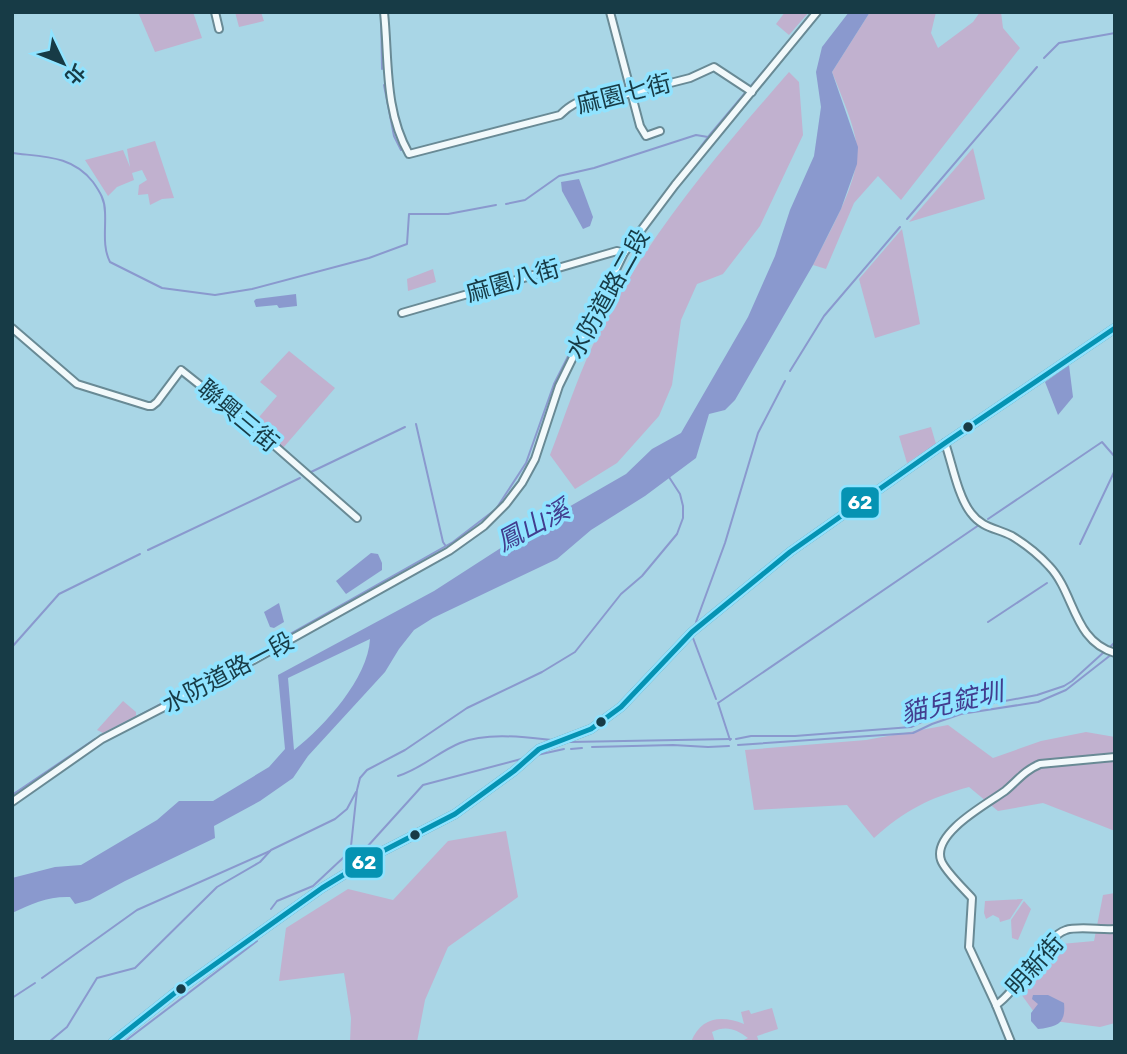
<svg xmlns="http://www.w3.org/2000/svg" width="1127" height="1054" viewBox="0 0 1127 1054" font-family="Rubik,'Noto Sans TC',sans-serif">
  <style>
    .green { fill: #c1b1cf }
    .water { fill: #8a99ce; fill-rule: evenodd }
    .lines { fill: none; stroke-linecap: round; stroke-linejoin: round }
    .stream { stroke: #8a99ce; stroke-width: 2 }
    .minor-casing { stroke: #698a95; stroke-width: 10 }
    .minor { stroke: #f2f9fb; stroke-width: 6 }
    .bus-1-casing { stroke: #90e3ff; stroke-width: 10 }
    .bus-1 { stroke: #0593b3; stroke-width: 5 }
    .bus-dot { fill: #173b46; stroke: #90e3ff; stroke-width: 2.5 }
    .labels { text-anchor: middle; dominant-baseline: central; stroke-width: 7; stroke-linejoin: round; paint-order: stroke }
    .street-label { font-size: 24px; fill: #173b46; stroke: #90e3ff }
    .water-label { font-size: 26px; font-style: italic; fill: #423d8f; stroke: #90e3ff }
    .line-badge { stroke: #90e3ff; stroke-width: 2.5 }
    .badge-label { font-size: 19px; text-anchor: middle; font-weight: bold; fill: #fff }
  </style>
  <rect width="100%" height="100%" fill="#a9d6e6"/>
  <g class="green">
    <polygon points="138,12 193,12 202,38 155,52"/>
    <polygon points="235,12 261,12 264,21 239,27"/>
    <polygon points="785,12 809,12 789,35 776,24"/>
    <path d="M870,12H936L931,33L938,48L973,22L980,12H1001L1003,28L1020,48L901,200L878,176L854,203L826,269L813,265C828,234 859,183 857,149C856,129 840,92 832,72Z"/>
    <path d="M789,72L799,82L803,135L760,226L723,274L697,284L681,320L672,385L659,416L617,463L575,489L550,455C564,419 576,381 593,345C641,243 716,156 789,72Z"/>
    <polygon points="155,141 174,198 162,199 150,205 148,194 138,195 139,185 147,180 142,170 132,173 134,180 117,187 108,196 85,160 123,150 130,167 127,149"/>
    <polygon points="973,148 985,199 909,222"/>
    <polygon points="902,229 920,324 875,338 859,279"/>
    <polygon points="433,269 436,282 408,291 407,279"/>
    <polygon points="289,351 335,388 283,448 254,423 277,396 260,382"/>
    <polygon points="931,427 936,444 907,463 899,436"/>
    <polygon points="123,701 136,712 136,716 103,733 97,730"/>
    <path d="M948,725L993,758L1041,741L1086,732L1115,737V831L1043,803L998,811L969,787C929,798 905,810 874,838L847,805L754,810L745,750L866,740Z"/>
    <polygon points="506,831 518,897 448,947 425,1000 417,1042 350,1042 351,1018 344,973 279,981 286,928 348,889 393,900 448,841"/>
    <polygon points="1115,893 1115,1023 1100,1027 1039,1019 1021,994 1061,944 1094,941 1103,895"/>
    <polygon points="1023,899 1010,919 1000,922 999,918 993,915 986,919 984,913 985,901"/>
    <polygon points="1024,901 1031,909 1018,940 1012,938 1011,920"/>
    <path d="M772,1008L778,1029L757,1036L759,1042H740L748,1038C736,1029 726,1025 712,1032L715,1042H691C701,1017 721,1015 744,1024L741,1012L749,1010L751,1014Z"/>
  </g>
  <g class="water">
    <path d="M849,12H870L832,72L858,147L857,164L841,209L813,265L735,400L725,410L709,414L696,458L645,496L591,530L557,559L433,618L414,630L399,649L385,672L308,756L293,778L260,801L214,826L215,838L125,881L90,900L75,904L70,897C49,896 31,904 12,913V878L55,867L81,865L157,820L179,801H213L269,767L285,749L278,675L434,591L527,531L626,474L652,449L681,433L748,317L775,256L790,210L814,156L821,107L816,72L822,47ZM370,639C368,678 325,726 294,750L288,678Z"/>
    <polygon points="579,179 593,217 590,226 583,229 562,191 561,182"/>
    <polygon points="296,294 297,306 279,308 277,305 256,307 254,301 256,299"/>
    <polygon points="1069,365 1073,397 1058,415 1045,382"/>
    <polygon points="371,553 378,554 382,563 382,570 346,594 336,581"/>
    <polygon points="279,603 284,622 274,628 270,627 264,612"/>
    <path d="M1033,995H1048L1064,1003C1066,1023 1058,1027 1038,1029L1031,1021V1013L1038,1004L1032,999Z"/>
  </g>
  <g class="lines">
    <g class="stream">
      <polyline points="381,12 382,69"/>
      <polyline points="1044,58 1059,43 1115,33"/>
      <polyline points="384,85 394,136 401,150"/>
      <path d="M12,153C43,157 72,155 93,182C100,192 105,200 105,212C106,229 102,246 110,262L162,288L215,295L252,289L369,258L407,244L409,214H448L496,205"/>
      <polyline points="506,204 525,200 559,176 594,168 696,135 708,137"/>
      <polyline points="907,219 1037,67"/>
      <polyline points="622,251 708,137 813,12"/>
      <polyline points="790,371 824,316 900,227"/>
      <polyline points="416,424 443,542 445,545"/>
      <polyline points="311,472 405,427"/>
      <polyline points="988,519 1102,442 1115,457"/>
      <polyline points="1080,544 1115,470"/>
      <polyline points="148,550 300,478"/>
      <polyline points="696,622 725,543 758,433 785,381"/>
      <polyline points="988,622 1047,583"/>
      <polyline points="693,638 716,699"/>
      <polyline points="12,647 59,594 140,554"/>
      <polyline points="1109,648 1115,642"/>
      <polyline points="235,665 453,542 496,509 526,463 554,384 619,256"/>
      <polyline points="99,737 227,669"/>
      <polyline points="736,739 751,736 795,736 911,727 934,716 957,710 1037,695 1064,686 1072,681 1104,652"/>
      <polyline points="730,740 718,703 979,525"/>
      <polyline points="570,742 731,739"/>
      <polyline points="738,745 913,733 932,724 961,714 1038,702 1066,690 1112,654"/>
      <polyline points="592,747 673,745 708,747 729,746"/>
      <polyline points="571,749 582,748"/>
      <polyline points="537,755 564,749"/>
      <path d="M398,776C421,769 438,752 460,743C486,732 524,737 552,740"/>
      <polyline points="12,795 95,739"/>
      <polyline points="353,864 351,846 357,790 360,778 367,770 405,750 467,708 542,672 575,652 621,594 642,576 677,534 683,518 683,506 680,494 669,477"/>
      <polyline points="271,909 277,901 313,886 344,857 357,858 423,785 525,758"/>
      <polyline points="42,978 137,910 270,851"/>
      <polyline points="12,998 35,983"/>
      <polyline points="49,1042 67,1027 97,978 135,968 217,887 260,862 271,850 335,819 347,809 356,792"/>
      <polyline points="124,1042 257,941"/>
    </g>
    <defs>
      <g id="minor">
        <polyline points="215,12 219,29"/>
        <path d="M384,12C389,60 384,110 409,154L560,115C571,104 584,96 600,101L690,78L714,67L752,92"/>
        <polyline points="610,12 640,126 646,136 660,131"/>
        <polyline points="402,313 617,251 624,253"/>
        <polyline points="12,328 77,384 148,406 152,406 157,402 181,370 259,432 357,518"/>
        <path d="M945,443C952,463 958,497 971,513C982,528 996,528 1012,536C1025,544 1039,555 1049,566C1075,593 1073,641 1115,653"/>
        <polyline points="12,802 102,739 232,672 449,551 484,526 506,504 522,483 535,459 559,386 624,253 675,185 817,12"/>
        <path d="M996,1005L969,947L972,898C964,889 944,870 941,860C932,833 987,804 1005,791C1017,781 1025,770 1040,764L1115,757"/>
        <polyline points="113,1042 176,992 322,888 381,852 455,814 514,771 539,749 591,729 621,707 692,632 790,552 945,443 1115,328"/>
        <path d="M1011,1042L996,1005C1019,990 1045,936 1066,930C1077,926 1102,930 1115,929"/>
      </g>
    </defs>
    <use href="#minor" class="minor-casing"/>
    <use href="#minor" class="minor"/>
    <defs>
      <polyline id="bus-1" points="113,1042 176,992 322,888 381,852 455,814 514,771 539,749 591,729 621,707 692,632 790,552 945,443 1115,328"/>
    </defs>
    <use href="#bus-1" class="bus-1-casing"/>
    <use href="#bus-1" class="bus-1"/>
  </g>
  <g class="bus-dot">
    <circle cx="968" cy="427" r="6"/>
    <circle cx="601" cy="722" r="6"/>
    <circle cx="415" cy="835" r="6"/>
    <circle cx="181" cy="989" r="6"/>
  </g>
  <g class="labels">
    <g class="street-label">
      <text transform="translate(624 94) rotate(-14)">麻園七街</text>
      <text transform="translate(513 281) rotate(-16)">麻園八街</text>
      <text transform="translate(608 294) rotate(-61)">水防道路二段</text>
      <text transform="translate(238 416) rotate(40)">聯興三街</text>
      <text transform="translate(228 673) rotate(-28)">水防道路一段</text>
      <text transform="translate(1035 965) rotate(-48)">明新街</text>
    </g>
    <g class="water-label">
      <text transform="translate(533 526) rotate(-28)">鳳山溪</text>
      <text transform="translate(952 703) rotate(-13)">貓兒錠圳</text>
    </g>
  </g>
  <g class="line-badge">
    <rect x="840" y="486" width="40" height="33" rx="7" fill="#0593b3"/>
    <rect x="344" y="846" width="40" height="33" rx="7" fill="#0593b3"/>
  </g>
  <g class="badge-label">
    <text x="860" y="509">62</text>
    <text x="364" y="869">62</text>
  </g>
  <rect width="1127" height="1054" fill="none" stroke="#173b46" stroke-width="28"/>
  <g transform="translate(63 63) rotate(133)" stroke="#90e3ff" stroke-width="5" paint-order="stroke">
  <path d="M0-5L12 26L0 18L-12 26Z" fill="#173b46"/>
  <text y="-10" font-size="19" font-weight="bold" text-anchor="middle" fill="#173b46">北</text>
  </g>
</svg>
